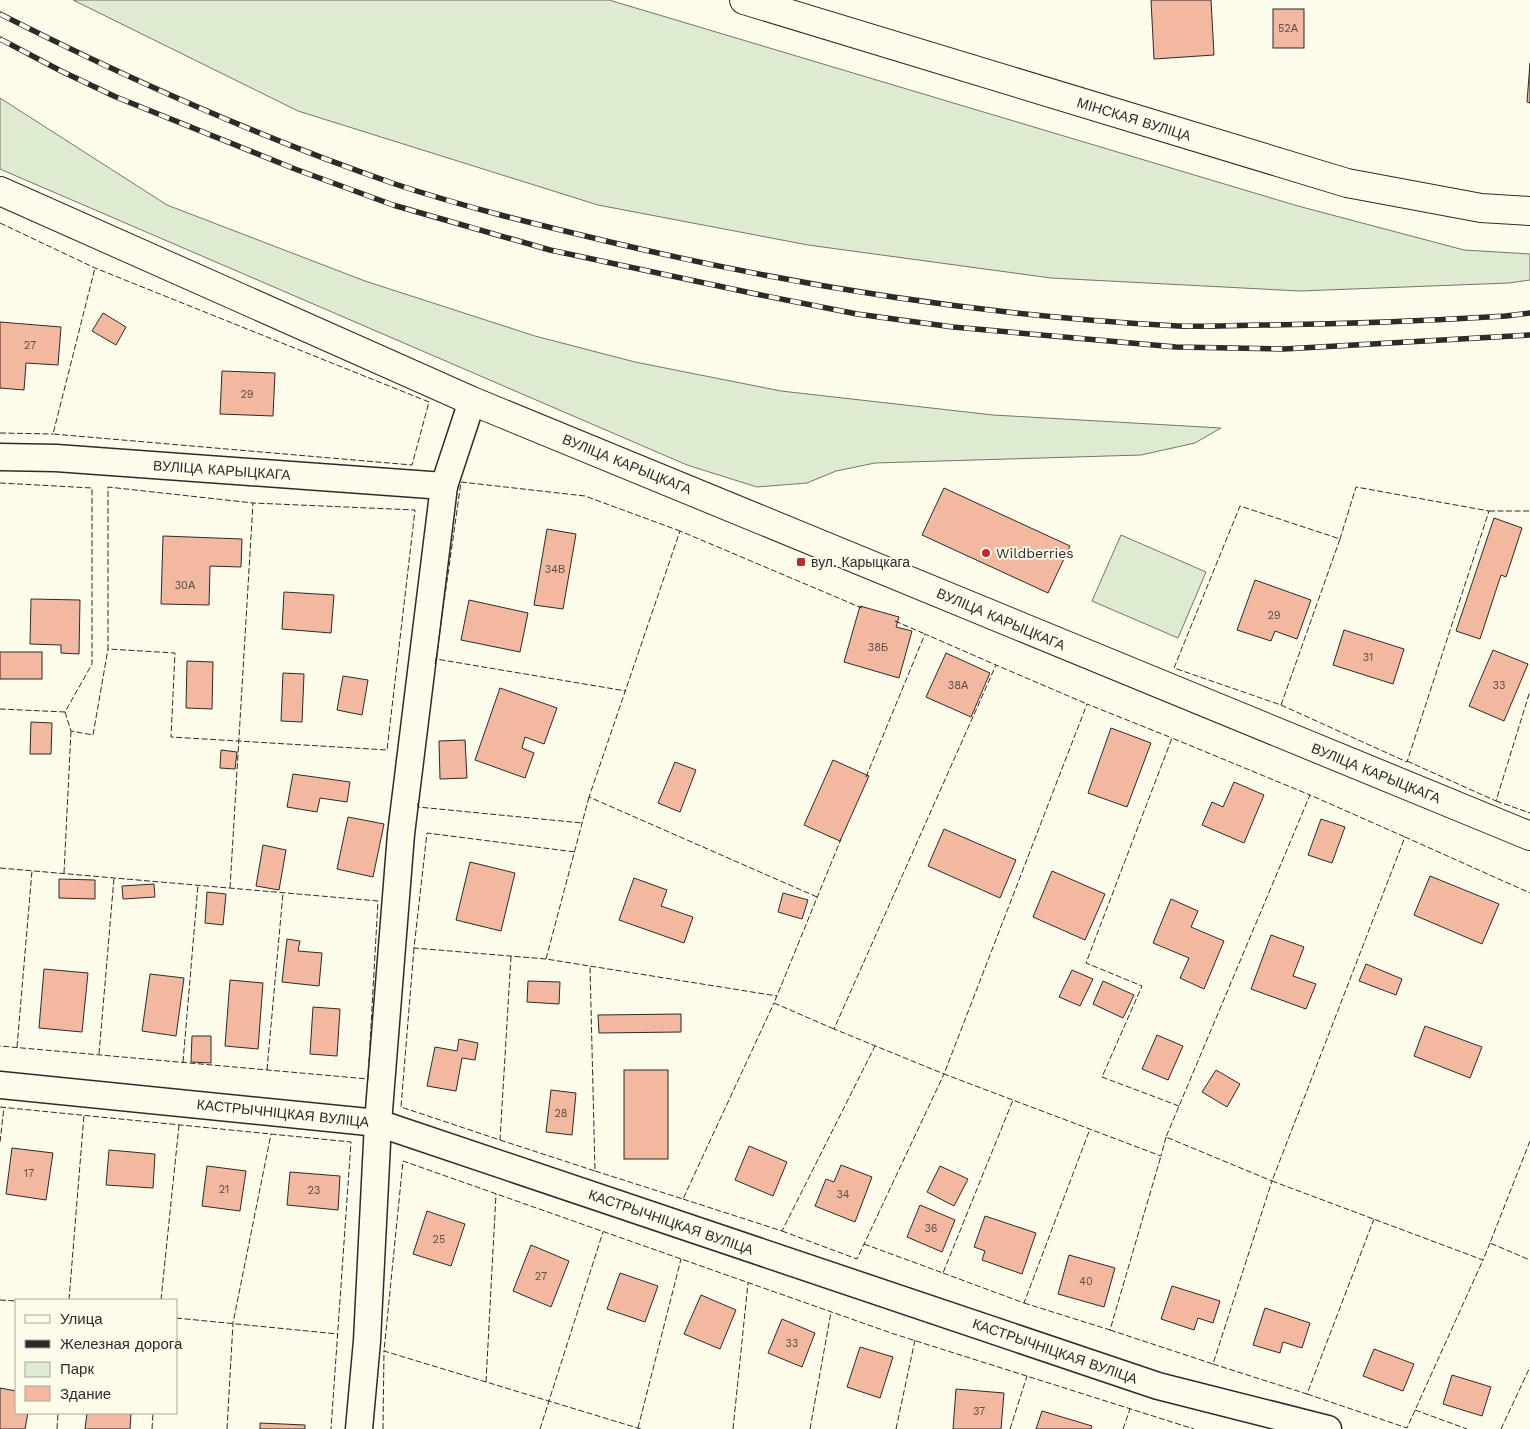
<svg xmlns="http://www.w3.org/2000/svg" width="1530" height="1429" viewBox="0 0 1530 1429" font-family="'Work Sans',sans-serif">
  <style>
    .green { fill: #deebd1; stroke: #74746e }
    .building { fill: #f2b8a0; stroke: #2b2b2b }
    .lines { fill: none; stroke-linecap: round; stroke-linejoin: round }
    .minor-casing { stroke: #2b2b2b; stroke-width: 29 }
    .tertiary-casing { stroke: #2b2b2b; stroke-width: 30 }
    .minor { stroke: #fdfbea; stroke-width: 26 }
    .tertiary { stroke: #fdfbea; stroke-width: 28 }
    .rail-casing { stroke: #2b2b2b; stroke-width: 5.5 }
    .rail { stroke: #fdfbea; stroke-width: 4; stroke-dasharray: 11; stroke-linecap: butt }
    .fence { stroke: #2b2b2b; stroke-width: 1; stroke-dasharray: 6 2.5; stroke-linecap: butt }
    .poi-dot { fill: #c62828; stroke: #fdfbea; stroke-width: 2 }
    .labels { text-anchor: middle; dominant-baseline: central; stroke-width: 4; stroke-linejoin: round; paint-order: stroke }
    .number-label { font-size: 11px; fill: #5d4e48 }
    .street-label { font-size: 14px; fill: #2b2b2b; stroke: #fdfbea }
    .poi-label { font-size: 14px; fill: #2b2b2b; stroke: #fdfbea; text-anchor: start }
  </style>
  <rect width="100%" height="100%" fill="#fdfbea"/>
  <g class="green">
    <polygon points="73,0 609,0 1298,206 1464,250 1530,254 1530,280 1509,283 1300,291 1051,278 808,245 598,205 298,111"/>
    <polygon points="0,98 167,205 365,281 535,336 635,362 781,391 993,415 1221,428 1195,443 1141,455 875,463 836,471 807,483 757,487 687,465 0,169"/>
    <polygon points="1121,535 1206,572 1178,638 1092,601"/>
  </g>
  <g class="building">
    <polygon points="1151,0 1211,0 1214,55 1154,59"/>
    <rect x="1273" y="9" width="31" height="39"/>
    <polygon points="1530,63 1530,103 1527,102"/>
    <polygon points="103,313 126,327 116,345 92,331"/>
    <polygon points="0,322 61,327 58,365 26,363 24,390 0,388"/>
    <polygon points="222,371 275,373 273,416 220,414"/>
    <polygon points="944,488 1070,546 1048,593 922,535"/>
    <polygon points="1494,518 1522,528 1506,577 1501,575 1480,639 1456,631"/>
    <polygon points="547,529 576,534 563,609 534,605"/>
    <polygon points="163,536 242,539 241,567 210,566 209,605 161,604"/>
    <polygon points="1255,580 1311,600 1297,639 1275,631 1271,641 1237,630"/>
    <polygon points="284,592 334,595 331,633 282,629"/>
    <polygon points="31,599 80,600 79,654 61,653 61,645 30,644"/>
    <polygon points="469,600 528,613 520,652 461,640"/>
    <polygon points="860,606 899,617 896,627 912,631 899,678 844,662"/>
    <polygon points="1344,630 1404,649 1393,684 1333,665"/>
    <polygon points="1493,650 1528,664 1504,721 1469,706"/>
    <rect x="0" y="652" width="42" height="27"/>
    <polygon points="946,653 990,673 971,717 926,697"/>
    <polygon points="187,661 213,662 212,709 186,708"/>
    <polygon points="283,673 304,674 302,722 281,721"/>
    <polygon points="343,676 368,680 362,715 337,710"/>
    <polygon points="500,688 557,708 544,744 525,737 522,748 534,753 525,778 475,760"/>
    <polygon points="31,722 52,723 51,754 30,754"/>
    <polygon points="1111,728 1151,743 1127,807 1088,793"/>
    <polygon points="465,740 467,778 440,779 439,741"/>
    <polygon points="221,750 237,752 235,769 220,768"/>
    <polygon points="833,760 869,776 840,841 804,825"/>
    <polygon points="675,762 696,770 680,812 658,803"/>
    <polygon points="293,774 350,782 347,802 320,798 317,812 287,807"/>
    <polygon points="1234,782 1264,795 1244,843 1202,825 1212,802 1223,807"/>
    <polygon points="348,817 384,824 373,877 337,869"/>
    <polygon points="1321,819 1345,827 1332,863 1308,855"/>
    <polygon points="944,829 1016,860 1000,898 928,866"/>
    <polygon points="263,845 286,850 279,890 256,886"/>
    <polygon points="470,862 515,873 501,931 456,920"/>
    <polygon points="1052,871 1105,894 1085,940 1033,917"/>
    <polygon points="1430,876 1499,904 1482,944 1414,915"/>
    <polygon points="634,878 667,890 661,906 693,917 684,943 619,920"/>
    <polygon points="59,879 95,880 95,899 59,898"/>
    <polygon points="154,884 155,897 123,899 122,886"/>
    <polygon points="207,892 226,894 223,925 205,923"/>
    <polygon points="783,893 808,900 802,919 778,912"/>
    <polygon points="1171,899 1198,911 1191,927 1224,941 1204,989 1180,978 1189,958 1153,943"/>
    <polygon points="1271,935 1304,947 1293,976 1316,984 1306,1009 1251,989"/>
    <polygon points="287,939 300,941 298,951 322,953 319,986 282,982"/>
    <polygon points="1366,964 1402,979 1396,995 1359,981"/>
    <polygon points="44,969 88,973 82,1032 39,1028"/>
    <polygon points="1072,970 1093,979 1080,1006 1059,997"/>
    <polygon points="150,974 184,978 176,1036 142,1031"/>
    <polygon points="230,980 263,983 258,1049 225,1046"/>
    <polygon points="528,981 560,982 559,1004 527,1002"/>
    <polygon points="1103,981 1134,995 1123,1018 1093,1004"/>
    <polygon points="313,1007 340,1009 337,1056 310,1054"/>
    <polygon points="681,1014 681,1032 599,1033 598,1015"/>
    <polygon points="1425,1026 1482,1047 1470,1078 1414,1056"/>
    <polygon points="1157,1035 1183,1046 1168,1080 1142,1069"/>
    <polygon points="192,1036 211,1036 211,1063 191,1062"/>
    <polygon points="459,1039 478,1043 475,1060 462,1058 456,1091 427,1086 435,1047 457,1051"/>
    <rect x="624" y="1070" width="44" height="89"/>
    <polygon points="1216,1070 1240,1084 1227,1107 1202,1092"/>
    <polygon points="551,1090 576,1093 572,1135 546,1132"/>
    <polygon points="749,1146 787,1162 773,1196 735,1180"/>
    <polygon points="12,1148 53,1153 46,1200 6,1194"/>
    <polygon points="109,1150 155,1154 153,1188 106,1185"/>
    <polygon points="841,1165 872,1177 855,1222 815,1206 826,1179 834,1182"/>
    <polygon points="207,1166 246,1171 240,1211 202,1206"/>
    <polygon points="940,1166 968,1179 954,1206 927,1192"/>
    <polygon points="290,1172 340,1176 338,1210 287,1205"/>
    <polygon points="920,1205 955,1220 942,1252 907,1237"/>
    <polygon points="427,1211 465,1224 451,1266 413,1254"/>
    <polygon points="985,1216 1036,1233 1022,1274 982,1260 985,1251 974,1247"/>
    <polygon points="531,1245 569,1261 551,1307 513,1291"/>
    <polygon points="1069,1255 1115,1268 1104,1307 1058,1294"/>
    <polygon points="620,1273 658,1286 645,1322 607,1309"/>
    <polygon points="1172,1286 1220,1301 1213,1323 1198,1318 1194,1330 1161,1319"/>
    <polygon points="701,1295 736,1310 720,1349 684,1334"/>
    <polygon points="1265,1308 1310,1323 1302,1348 1283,1342 1280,1353 1253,1345"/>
    <polygon points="782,1319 815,1333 802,1367 768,1353"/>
    <polygon points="860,1347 893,1357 880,1398 847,1387"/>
    <polygon points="1374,1349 1414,1364 1403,1391 1363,1376"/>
    <polygon points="1452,1375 1491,1387 1482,1416 1443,1404"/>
    <polygon points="0,1388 16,1391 16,1413 28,1413 25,1429 0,1429"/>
    <polygon points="956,1389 1004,1393 1001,1429 953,1429"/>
    <polygon points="1042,1411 1092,1426 1091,1429 1036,1429"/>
    <polygon points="87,1413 131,1413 130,1429 85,1429"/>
    <polygon points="260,1423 305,1425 305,1429 260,1429"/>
  </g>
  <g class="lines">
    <defs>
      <g id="minor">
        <polyline points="0,457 56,458 444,486 472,401"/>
        <polyline points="0,1085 378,1123 1158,1386 1328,1429"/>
        <polyline points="359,1429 367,1341 378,1123 401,834 444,486"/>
      </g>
      <g id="tertiary">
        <polyline points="744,0 1347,183 1481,208 1530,211"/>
        <polyline points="0,191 472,401 1530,836"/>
      </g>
    </defs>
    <use href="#minor" class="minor-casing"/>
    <use href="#tertiary" class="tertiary-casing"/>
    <use href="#minor" class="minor"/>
    <use href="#tertiary" class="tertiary"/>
    <defs>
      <g id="rail">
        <path d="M0,14C128,79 259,137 395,184C464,207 535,224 606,241C794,286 985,316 1178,326C1206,327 1235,325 1264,325C1345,324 1425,321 1506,316L1530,313"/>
        <polyline points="0,39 61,71 116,97 295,169 393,205 550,250 756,294 857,314 953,327 1176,347 1284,349 1530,335"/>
      </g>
    </defs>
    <use href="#rail" class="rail-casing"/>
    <use href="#rail" class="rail"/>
    <g class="fence">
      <polyline points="0,223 95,268 429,402 412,465 53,434 95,268"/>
      <polyline points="0,433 53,434"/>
      <polyline points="0,483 92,488 92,664 65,712 0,709"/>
      <polyline points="1489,511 1530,511"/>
      <polyline points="895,621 925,634"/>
      <polyline points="436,659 461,482 585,496 680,531"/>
      <polyline points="435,664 436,659 626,691"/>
      <polyline points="1281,705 1340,539 1240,506 1174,668 1281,705 1407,762 1489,511 1356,487 1340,539"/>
      <polyline points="65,712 71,731 93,735 108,649"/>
      <polyline points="1407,761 1496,801 1530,691"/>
      <polyline points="866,777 925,634 996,665"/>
      <polyline points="589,797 546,959 777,996"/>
      <polyline points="1496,801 1530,813"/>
      <polyline points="418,803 418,807 582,823"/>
      <polyline points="0,868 378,901 368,1079 0,1046"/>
      <polyline points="64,873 71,731"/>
      <polyline points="230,888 253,503 108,487 108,649 175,653 171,737 387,750 415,510 253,503"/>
      <polyline points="817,897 589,797 680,531 862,608"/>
      <polyline points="414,948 401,1107 500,1140 511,956"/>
      <polyline points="546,959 414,948 427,833 575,852"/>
      <polyline points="834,1029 774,1003 841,839"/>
      <polyline points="17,1047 32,871"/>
      <polyline points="99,1054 114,878"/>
      <polyline points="183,1062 198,885"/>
      <polyline points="267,1070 283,893"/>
      <polyline points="1179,1106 1102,1077 1142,986 1086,963 1172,738 1310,795"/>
      <polyline points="0,1107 351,1142 331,1429"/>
      <polyline points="1166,1137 1161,1156 944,1074 1087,704 1172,738"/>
      <polyline points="500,1140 595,1171 590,966"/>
      <polyline points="1530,1141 1490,1243 1530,1260"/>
      <polyline points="0,1142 4,1107"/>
      <polyline points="595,1171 683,1199 774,1003"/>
      <polyline points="683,1199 782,1231 875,1046"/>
      <polyline points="782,1231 857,1259 944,1074 834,1029 996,665 1087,704"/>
      <polyline points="1490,1243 1483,1260 1272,1181 1405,837 1530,893"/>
      <polyline points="864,1244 943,1273 1013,1100"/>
      <polyline points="943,1273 1024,1303 1090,1129"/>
      <polyline points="0,1300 16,1301"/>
      <polyline points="69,1300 84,1115"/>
      <polyline points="161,1300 179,1125"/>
      <polyline points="1024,1303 1110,1330 1161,1156"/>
      <polyline points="176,1318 338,1334"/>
      <polyline points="1110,1330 1213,1364 1272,1181 1166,1137 1310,795 1405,837"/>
      <polyline points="1213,1364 1307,1394 1374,1219"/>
      <polyline points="486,1382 496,1194"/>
      <polyline points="1307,1394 1407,1428 1483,1260"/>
      <polyline points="1415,1410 1467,1429"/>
      <polyline points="638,1428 681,1259"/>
      <polyline points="57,1429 58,1413"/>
      <polyline points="152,1429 153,1413"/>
      <polyline points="227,1429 233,1323 271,1134"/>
      <polyline points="383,1429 384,1351"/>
      <polyline points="540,1429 603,1232"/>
      <polyline points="641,1429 384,1351 403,1161 894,1334 1194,1429"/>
      <polyline points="733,1429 748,1283"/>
      <polyline points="810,1429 831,1312"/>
      <polyline points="896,1429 915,1340"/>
      <polyline points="1010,1429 1027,1376"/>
      <polyline points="1123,1429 1130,1409"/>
      <polyline points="1501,1429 1530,1367"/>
    </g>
  </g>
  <g class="poi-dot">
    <circle cx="986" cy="553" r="5"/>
    <rect x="796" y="557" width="10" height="10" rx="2.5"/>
  </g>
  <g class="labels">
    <g class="number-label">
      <text x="1288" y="28">52А</text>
      <text x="30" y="345">27</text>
      <text x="247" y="394">29</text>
      <text x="555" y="569">34В</text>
      <text x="185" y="585">30А</text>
      <text x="1274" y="615">29</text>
      <text x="878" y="647">38Б</text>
      <text x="1368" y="657">31</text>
      <text x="958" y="685">38А</text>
      <text x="1499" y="685">33</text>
      <text x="561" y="1113">28</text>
      <text x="29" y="1173">17</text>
      <text x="224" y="1189">21</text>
      <text x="314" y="1190">23</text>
      <text x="843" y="1194">34</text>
      <text x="931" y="1228">36</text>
      <text x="439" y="1239">25</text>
      <text x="541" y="1276">27</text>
      <text x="1086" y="1281">40</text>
      <text x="792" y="1343">33</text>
      <text x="979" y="1411">37</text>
    </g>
    <g class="street-label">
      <text transform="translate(1134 119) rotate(17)">МІНСКАЯ ВУЛІЦА</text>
      <text transform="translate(627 464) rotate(22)">ВУЛІЦА КАРЫЦКАГА</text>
      <text transform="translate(222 470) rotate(4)">ВУЛІЦА КАРЫЦКАГА</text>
      <text transform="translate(1001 619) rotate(23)">ВУЛІЦА КАРЫЦКАГА</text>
      <text transform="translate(1376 773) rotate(22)">ВУЛІЦА КАРЫЦКАГА</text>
      <text transform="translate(283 1113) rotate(6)">КАСТРЫЧНІЦКАЯ ВУЛІЦА</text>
      <text transform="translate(671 1222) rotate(19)">КАСТРЫЧНІЦКАЯ ВУЛІЦА</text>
      <text transform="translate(1055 1351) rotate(19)">КАСТРЫЧНІЦКАЯ ВУЛІЦА</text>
    </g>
    <g class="poi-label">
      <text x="996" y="553">Wildberries</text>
      <text x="811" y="562">вул. Карыцкага</text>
    </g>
  </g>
  <rect x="15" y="1299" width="162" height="115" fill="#fdfbea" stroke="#a9a89e"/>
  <rect x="25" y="1315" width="25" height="8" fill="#fdfbea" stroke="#a9a89e"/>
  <text x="60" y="1324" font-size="15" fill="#2b2b2b">Улица</text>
  <rect x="25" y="1340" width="25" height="8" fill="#2b2b2b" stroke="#a9a89e"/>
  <text x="60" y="1349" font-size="15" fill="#2b2b2b">Железная дорога</text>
  <rect x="25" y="1362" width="25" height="15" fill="#deebd1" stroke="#a9a89e"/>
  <text x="60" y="1374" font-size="15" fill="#2b2b2b">Парк</text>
  <rect x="25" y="1386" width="25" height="15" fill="#f2b8a0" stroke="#a9a89e"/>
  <text x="60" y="1399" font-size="15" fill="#2b2b2b">Здание</text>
</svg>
